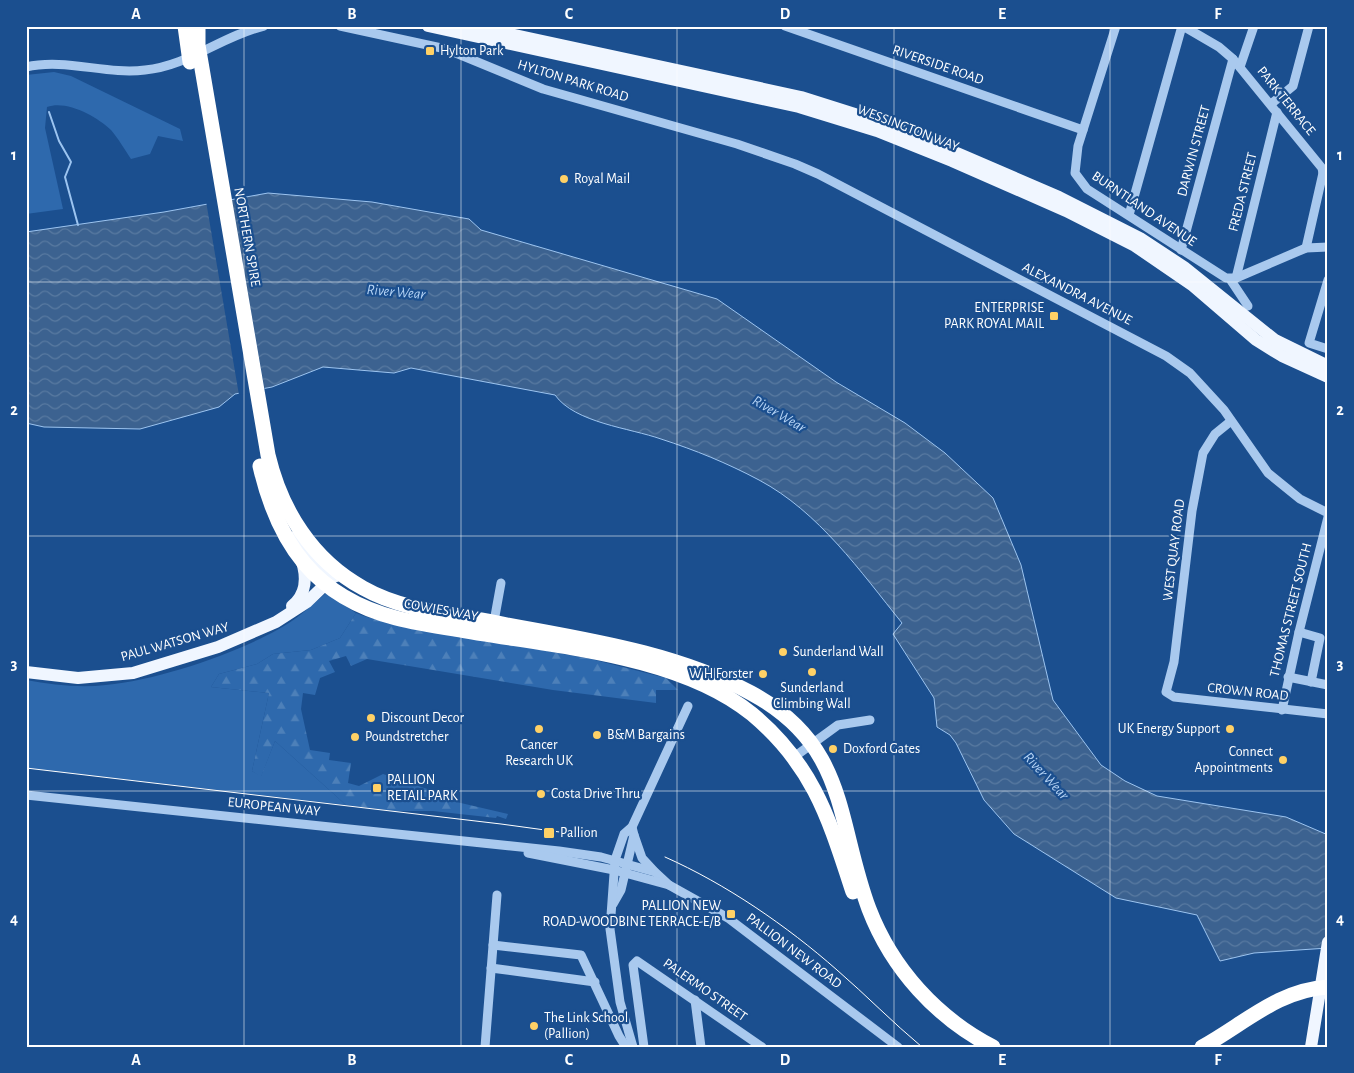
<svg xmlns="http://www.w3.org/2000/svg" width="1354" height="1073" viewBox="0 0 1354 1073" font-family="'Alegreya Sans',sans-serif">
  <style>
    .grass { fill: #2e69ad }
    .forest { fill: url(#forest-firs) }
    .water { fill: url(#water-waves); stroke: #9cc4f0 }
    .pier { fill: #1b4f8f }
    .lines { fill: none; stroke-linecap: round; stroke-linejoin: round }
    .stream { stroke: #9cc4f0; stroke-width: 2 }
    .minor { stroke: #a9c9ee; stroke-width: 9 }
    .major { stroke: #f0f6ff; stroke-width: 12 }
    .highway { stroke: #fff; stroke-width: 15 }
    .tram { stroke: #fff; stroke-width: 1 }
    .grid { fill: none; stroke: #fff; stroke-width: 1; stroke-opacity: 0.55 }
    .poi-dot { fill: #ffd166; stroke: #1b4f8f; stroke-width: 2 }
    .labels { text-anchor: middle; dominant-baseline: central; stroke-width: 4.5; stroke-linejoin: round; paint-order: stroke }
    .poi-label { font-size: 14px; fill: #fff; stroke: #1b4f8f; text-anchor: start }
    .street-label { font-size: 14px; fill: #fff; stroke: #1b4f8f }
    .water-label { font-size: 15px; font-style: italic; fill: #b5d3f5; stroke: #1b4f8f }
    .neatline { fill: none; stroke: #fff; stroke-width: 2 }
    .grid-label { font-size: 16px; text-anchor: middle; font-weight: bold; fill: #fff }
  </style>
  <defs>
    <pattern id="forest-firs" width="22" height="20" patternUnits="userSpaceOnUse" patternTransform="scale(1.25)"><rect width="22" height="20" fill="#2e69ad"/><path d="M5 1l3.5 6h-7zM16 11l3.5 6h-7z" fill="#4d80b9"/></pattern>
    <pattern id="water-waves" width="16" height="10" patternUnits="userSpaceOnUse" patternTransform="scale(1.25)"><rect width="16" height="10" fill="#3c6290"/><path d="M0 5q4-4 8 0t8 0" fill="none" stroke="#597aa1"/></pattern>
  </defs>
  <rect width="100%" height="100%" fill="#1b4f8f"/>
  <g class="grass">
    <path d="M54,72L71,76L180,129L183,141L158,136L150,154L131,159C125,150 118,138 111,130C96,116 67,100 47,107L45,128L63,209L26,214V75Z"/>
    <path d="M326,593L356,613L340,638L311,650L273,654L257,664L219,674L211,687L269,693L252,771L261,776L275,741L346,805L26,768V680C53,685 80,688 106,685C157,680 232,655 277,630C295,621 311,606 326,593Z"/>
  </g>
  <path class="forest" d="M356,613C371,620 388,621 404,625L591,659L666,678L678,690H656V703L553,690L367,659L351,666L346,656L329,661L335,672L320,678L315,695L303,693L301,709L310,750L330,753L329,760L351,763L348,783L359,786L383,774L445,795L448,800L508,814L506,819L497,816L496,818L433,811H395L346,805L275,741L261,777L252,771L269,693L211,687L219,674L257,664L273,654L311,650L340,638Z"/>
  <path class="water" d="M268,193L372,202L469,219L481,230L717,299L836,382L905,423L945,453L993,498L1021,565L1053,700L1101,765L1125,781L1157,796L1286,817L1328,835V948L1254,953L1220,961L1197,915L1116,898L1014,834L984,800L956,743L950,735L937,727L934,698L893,634L902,623C860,571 819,512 759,480C727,463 695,450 661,439C630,428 575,423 555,395L411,368L394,373L323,367L272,387L235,394L219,407L140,429L44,427L26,423V232L164,212Z"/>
  <polygon class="pier" points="231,197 265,391 239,395 206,201"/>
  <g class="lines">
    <polyline class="stream" points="49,112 59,141 71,162 65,177 78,225"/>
    <g class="minor">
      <polyline points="340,26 446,49 543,89 737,144 795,164 818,174 1166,356 1190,373 1224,410 1268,473 1300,499 1328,513"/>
      <polyline points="785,26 1083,130"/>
      <polyline points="1116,26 1078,146 1075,173 1087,189 1226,278 1236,278 1306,248 1328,247"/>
      <polyline points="1183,26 1219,47 1233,59 1322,168 1323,173 1328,175"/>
      <path d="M26,67C66,58 106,75 145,70C188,66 222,36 264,26"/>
      <polyline points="1240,67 1254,26"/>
      <polyline points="1271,104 1293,86 1309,26"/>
      <polyline points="1129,215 1182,26"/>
      <polyline points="1306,248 1323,173"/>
      <polyline points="1181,250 1233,59"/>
      <polyline points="1236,278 1277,112"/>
      <polyline points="1230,279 1248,306"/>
      <polyline points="1328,280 1309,343 1328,349"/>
      <polyline points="1231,421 1215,434 1203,453 1192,511 1174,662 1166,692 1174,697 1328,714"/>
      <polyline points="493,627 501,583"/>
      <polyline points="1299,632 1320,638 1311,682"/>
      <polyline points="1288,677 1328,685"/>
      <polyline points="1282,710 1299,632 1328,517"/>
      <polyline points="794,757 838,725 870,720"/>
      <polyline points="26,795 559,851 601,857 655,872 669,885 728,918 898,1047"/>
      <polyline points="634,835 642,858 654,871"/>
      <polyline points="528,853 614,870 669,885"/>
      <polyline points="613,904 621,890 634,835 632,827"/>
      <polyline points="493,945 581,955 619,1036 626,1047"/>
      <polyline points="491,968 595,982"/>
      <polyline points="695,1000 701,1047"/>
      <polyline points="485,1047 497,895"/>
      <polyline points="633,1047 620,1002 610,929 615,860 624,834 632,827 688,706"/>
      <polyline points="644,1047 633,965 637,961 762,1047"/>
    </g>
    <g class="major">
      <polyline points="428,26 799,107 877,131 952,161 1066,211 1135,246 1192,285 1256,340 1282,356 1328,377"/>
      <polyline points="473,26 801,97 880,122 922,138 1059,197 1140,238 1184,267 1275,340 1328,366"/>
      <polyline points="295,537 327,574 326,585"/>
      <path d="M292,606C307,594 307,576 301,559"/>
      <polyline points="26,672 78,678 133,673 218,647 276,622 307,602 333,577 342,574"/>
      <polyline points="1311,1047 1328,942"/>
    </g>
    <g class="highway">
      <polyline points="185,26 190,62"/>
      <path d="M198,26V45L268,455C281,510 312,560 363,588C398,608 441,613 481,620C572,638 668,649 751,693C849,746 836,821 869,909C892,969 937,1018 993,1047"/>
      <path d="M260,466C278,544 315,597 396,618C415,623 435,626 455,629C547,646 677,653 752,714C814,766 829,819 853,892"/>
      <path d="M1202,1047C1244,1024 1278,990 1328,987"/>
    </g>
    <g class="tram">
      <polyline points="26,768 501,824 589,836"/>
      <path d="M665,857C726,884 787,926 837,970C866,995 892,1022 922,1047"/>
    </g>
  </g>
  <path class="grid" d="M244,26V1047M461,26V1047M677,26V1047M894,26V1047M1110,26V1047M26,282H1328M26,536H1328M26,791H1328"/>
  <g class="poi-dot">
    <rect x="425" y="46" width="10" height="10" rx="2.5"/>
    <circle cx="564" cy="179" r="5"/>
    <rect x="1049" y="311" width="10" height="10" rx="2.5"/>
    <circle cx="783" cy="652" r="5"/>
    <circle cx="812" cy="672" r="5"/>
    <circle cx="763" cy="674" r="5"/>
    <circle cx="371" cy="718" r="5"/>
    <circle cx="539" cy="729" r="5"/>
    <circle cx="1230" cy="729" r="5"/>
    <circle cx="597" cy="735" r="5"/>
    <circle cx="355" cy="737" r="5"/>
    <circle cx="833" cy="749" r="5"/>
    <circle cx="1283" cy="760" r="5"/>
    <rect x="372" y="783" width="10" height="10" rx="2.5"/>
    <circle cx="541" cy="794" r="5"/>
    <rect x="543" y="827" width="12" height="12" rx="2.5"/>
    <rect x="726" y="909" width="10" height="10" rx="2.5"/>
    <circle cx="534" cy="1026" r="5"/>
  </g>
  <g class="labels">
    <g class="poi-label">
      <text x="440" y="51">Hylton Park</text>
      <text x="574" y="179">Royal Mail</text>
      <text x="1044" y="308" text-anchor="end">ENTERPRISE<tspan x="1044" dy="16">PARK ROYAL MAIL</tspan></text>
      <text x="793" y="652">Sunderland Wall</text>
      <text x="753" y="674" text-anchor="end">W H Forster</text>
      <text x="812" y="688" text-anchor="middle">Sunderland<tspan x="812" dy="16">Climbing Wall</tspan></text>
      <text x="381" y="718">Discount Decor</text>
      <text x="1220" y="729" text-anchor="end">UK Energy Support</text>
      <text x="607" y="735">B&amp;M Bargains</text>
      <text x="365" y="737">Poundstretcher</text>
      <text x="539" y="745" text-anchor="middle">Cancer<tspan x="539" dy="16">Research UK</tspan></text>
      <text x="843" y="749">Doxford Gates</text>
      <text x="1273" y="752" text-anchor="end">Connect<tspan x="1273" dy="16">Appointments</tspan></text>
      <text x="387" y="780">PALLION<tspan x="387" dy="16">RETAIL PARK</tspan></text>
      <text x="551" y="794">Costa Drive Thru</text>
      <text x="560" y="833">Pallion</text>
      <text x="721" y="906" text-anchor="end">PALLION NEW<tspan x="721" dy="16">ROAD-WOODBINE TERRACE-E/B</tspan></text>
      <text x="544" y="1018">The Link School<tspan x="544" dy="16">(Pallion)</tspan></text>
    </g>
    <g class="street-label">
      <text transform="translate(938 65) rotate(19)">RIVERSIDE ROAD</text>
      <text transform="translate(573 81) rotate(17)">HYLTON PARK ROAD</text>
      <text transform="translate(1286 101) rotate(51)">PARK TERRACE</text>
      <text transform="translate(908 128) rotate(21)">WESSINGTON WAY</text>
      <text transform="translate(1194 151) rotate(-75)">DARWIN STREET</text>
      <text transform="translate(1243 192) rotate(-76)">FREDA STREET</text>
      <text transform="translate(1144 209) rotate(34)">BURNTLAND AVENUE</text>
      <text transform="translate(247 237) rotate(80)">NORTHERN SPIRE</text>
      <text transform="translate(1077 294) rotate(27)">ALEXANDRA AVENUE</text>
      <text transform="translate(1174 550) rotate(-83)">WEST QUAY ROAD</text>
      <text transform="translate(441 610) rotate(10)">COWIES WAY</text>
      <text transform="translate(1291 610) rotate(-76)">THOMAS STREET SOUTH</text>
      <text transform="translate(175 642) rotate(-16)">PAUL WATSON WAY</text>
      <text transform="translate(1248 692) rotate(6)">CROWN ROAD</text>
      <text transform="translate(274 807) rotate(6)">EUROPEAN WAY</text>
      <text transform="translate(794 951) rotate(37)">PALLION NEW ROAD</text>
      <text transform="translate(705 990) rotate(35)">PALERMO STREET</text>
    </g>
    <g class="water-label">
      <text transform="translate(396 292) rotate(5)">River Wear</text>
      <text transform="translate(779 414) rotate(30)">River Wear</text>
      <text transform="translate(1046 776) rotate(47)">River Wear</text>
    </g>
  </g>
  <rect width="1354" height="1073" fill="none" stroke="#1b4f8f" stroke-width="55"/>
  <rect x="28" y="28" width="1298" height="1018" class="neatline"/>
  <g class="grid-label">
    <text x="136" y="19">A</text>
    <text x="352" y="19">B</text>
    <text x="569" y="19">C</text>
    <text x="785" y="19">D</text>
    <text x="1002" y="19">E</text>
    <text x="1218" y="19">F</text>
    <text x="14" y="160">1</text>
    <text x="1340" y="160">1</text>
    <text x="14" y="415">2</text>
    <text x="1340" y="415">2</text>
    <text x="14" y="669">3</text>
    <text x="1340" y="669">3</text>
    <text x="14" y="924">4</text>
    <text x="1340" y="924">4</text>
    <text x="136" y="1065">A</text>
    <text x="352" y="1065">B</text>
    <text x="569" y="1065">C</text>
    <text x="785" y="1065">D</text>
    <text x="1002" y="1065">E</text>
    <text x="1218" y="1065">F</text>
  </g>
</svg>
